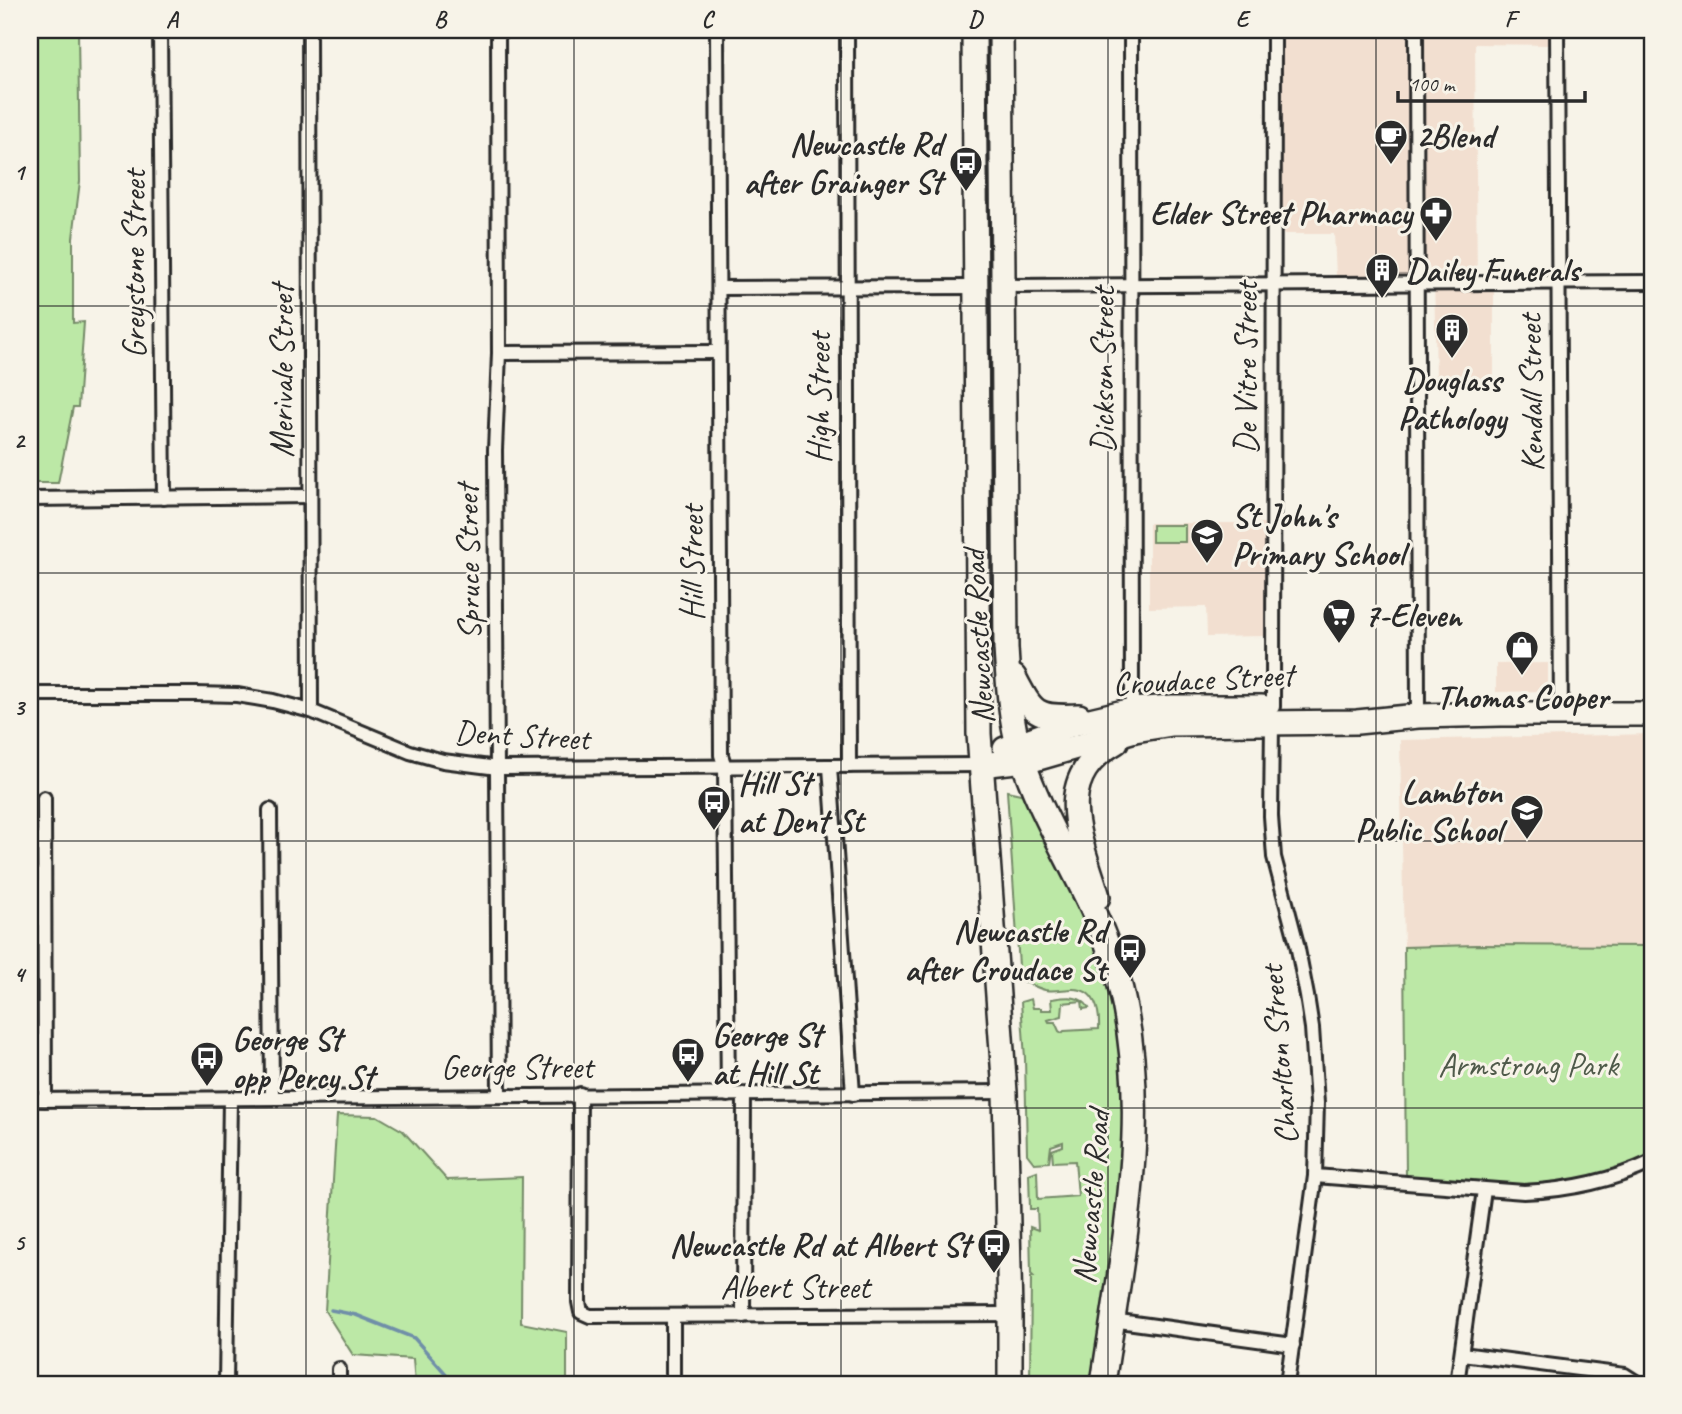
<svg xmlns="http://www.w3.org/2000/svg" width="1682" height="1414" viewBox="0 0 1682 1414" font-family="Caveat,sans-serif">
  <style>
    .built { fill: #f2dfd0 }
    .green { fill: #bce8a6; stroke: #748a68; stroke-width: 2 }
    .lines { fill: none; stroke-linecap: round; stroke-linejoin: round }
    .stream { stroke: #6f8fa8; stroke-width: 3.5 }
    .street-casing { stroke: #2b2b2b; stroke-width: 18 }
    .highway-casing { stroke: #2b2b2b; stroke-width: 28 }
    .street { stroke: #f7f3e8; stroke-width: 12 }
    .highway { stroke: #f7f3e8; stroke-width: 23 }
    .grid { fill: none; stroke: #2b2b2b; stroke-width: 2; stroke-opacity: 0.55 }
    .labels { text-anchor: middle; dominant-baseline: central; stroke-width: 6; stroke-linejoin: round; paint-order: stroke }
    .poi-label { font-size: 33px; font-weight: bold; fill: #2b2b2b; stroke: #f7f3e8; text-anchor: start }
    .street-label { font-size: 33px; fill: #2b2b2b; stroke: #f7f3e8 }
    .park-label { font-size: 33px; fill: #4f5a4a; stroke: #f7f3e8 }
    .neatline { fill: none; stroke: #2b2b2b; stroke-width: 2.5 }
    .grid-label { font-size: 23px; text-anchor: middle; font-weight: bold; fill: #2b2b2b }
  </style>
  <rect width="100%" height="100%" fill="#f7f3e8"/>
  <filter id="ink" filterUnits="userSpaceOnUse"><feTurbulence type="fractalNoise" baseFrequency=".0143" numOctaves="2"/><feDisplacementMap in="SourceGraphic" scale="14" xChannelSelector="R" yChannelSelector="G"/><feConvolveMatrix kernelMatrix="1 2 1 2 8 2 1 2 1" color-interpolation-filters="sRGB"/></filter>
  <g filter="url(#ink)">
    <g class="built">
      <polygon points="1281,30 1552,30 1552,45 1475,44 1477,287 1494,288 1494,378 1436,379 1434,276 1336,276 1334,234 1282,234"/>
      <polygon points="1149,523 1265,523 1266,636 1207,637 1206,607 1149,608"/>
      <polygon points="1548,663 1548,691 1496,692 1496,664"/>
      <polygon points="1652,734 1652,946 1404,947 1400,740"/>
    </g>
    <g class="green">
      <polygon points="30,30 78,30 80,181 73,238 73,323 84,322 78,407 73,407 58,483 30,483"/>
      <rect x="1152" y="525" width="33" height="17"/>
      <path d="M1007,791L1025,795L1075,891L1096,945L1108,985L1123,1070L1124,1131L1119,1191L1093,1384H1030L1031,1277H1034L1031,1274L1030,1227L1038,1230L1037,1209H1030L1029,1174L1037,1171L1038,1199L1078,1196L1075,1161L1053,1162L1052,1150L1063,1146V1142L1051,1146L1049,1162L1034,1163L1027,1154L1025,1058L1021,1002L1031,999L1033,1008H1041V1010H1052L1051,999C1066,997 1081,994 1089,1008L1083,1009L1082,1001L1063,1003L1062,1016L1048,1020L1049,1022H1055L1059,1031L1062,1033L1064,1031L1099,1029C1100,1010 1095,989 1073,989C1064,989 1054,992 1045,990C1037,988 1028,983 1020,980Z"/>
      <path d="M1476,945L1652,946V1154C1571,1196 1493,1184 1406,1177L1404,947Z"/>
      <polygon points="337,1115 377,1116 403,1131 447,1180 522,1177 521,1323 567,1332 567,1384 415,1384 413,1359 353,1355 325,1311"/>
    </g>
    <g class="lines">
      <polyline class="stream" points="331,1310 356,1315 414,1338 455,1384"/>
      <defs>
        <g id="street">
          <polyline points="160,30 164,498"/>
          <polyline points="309,30 311,711"/>
          <polyline points="498,30 499,353 495,450 499,1095"/>
          <polyline points="717,30 721,755 725,767 728,1095"/>
          <polyline points="847,30 849,766"/>
          <polyline points="1131,30 1132,710"/>
          <polyline points="1416,30 1418,716"/>
          <polyline points="1557,30 1561,715"/>
          <polyline points="1004,286 1652,282"/>
          <polyline points="719,288 976,287"/>
          <polyline points="499,353 718,352"/>
          <polyline points="30,499 310,496"/>
          <polyline points="30,694 196,694 237,695 273,701 311,711 410,752 443,761 498,768 981,765"/>
          <polyline points="1273,707 1274,30"/>
          <polyline points="1272,722 1271,816 1274,857 1297,944 1307,996 1312,1028 1317,1103 1315,1176 1287,1384"/>
          <polyline points="830,767 853,1094"/>
          <polyline points="44,798 45,1100"/>
          <polyline points="270,810 272,1097"/>
          <polyline points="580,1094 579,1302 581,1312 590,1316 1010,1314"/>
          <polyline points="30,1100 1005,1092"/>
          <path d="M1315,1176L1524,1192C1568,1190 1612,1181 1652,1162"/>
          <polyline points="743,1316 744,1095"/>
          <polyline points="1112,1320 1293,1345"/>
          <polyline points="1462,1354 1625,1375 1639,1384"/>
          <polyline points="226,1384 230,1098"/>
          <polyline points="339,1384 339,1369"/>
          <polyline points="673,1384 673,1316"/>
          <polyline points="1457,1384 1484,1190"/>
        </g>
        <g id="highway">
          <polyline points="974,30 979,734 1005,1092 1010,1314 1010,1384"/>
          <path d="M1001,30L1006,648C1008,682 1010,719 1020,752C1042,823 1087,885 1111,955C1158,1094 1123,1244 1103,1384"/>
          <path d="M1014,677C1033,714 1036,718 1079,716"/>
          <polyline points="1005,749 1073,724 1132,710 1172,707 1262,707"/>
          <polyline points="981,765 1035,759 1135,730 1172,724 1357,722 1418,716 1501,714 1652,714"/>
          <path d="M1098,897C1081,839 1049,780 1116,742"/>
        </g>
      </defs>
      <use href="#street" class="street-casing"/>
      <use href="#highway" class="highway-casing"/>
      <use href="#street" class="street"/>
      <use href="#highway" class="highway"/>
    </g>
  </g>
  <path class="grid" d="M306,30V1384M574,30V1384M841,30V1384M1108,30V1384M1376,30V1384M30,306H1652M30,573H1652M30,841H1652M30,1108H1652"/>
  <defs>
    <symbol id="cafe-pin" viewBox="-11 -11 22 30"><path d="M0 17L-7.5 6A9.5 9.5 0 1 1 7.5 6Z" fill="#2b2b2b" stroke="#f7f3e8"/><path d="M-5.5-4.5H6V0H3Q3 3.5 0 3.5H-2.5Q-5.5 3.5-5.5 0ZM3-3.2v2h1.7v-2ZM-6 4.5H4V6H-6Z" fill="#fff"/></symbol>
    <symbol id="bus-pin" viewBox="-11 -11 22 30"><path d="M0 17L-7.5 6A9.5 9.5 0 1 1 7.5 6Z" fill="#2b2b2b" stroke="#f7f3e8"/><path d="M-5-6H5V4H4V6H2V4H-2V6H-4V4H-5ZM-3.5-4V0h7V-4ZM-3.5 1.2v1.5H-2V1.2ZM2 1.2v1.5H3.5V1.2Z" fill="#fff"/></symbol>
    <symbol id="pharmacy-pin" viewBox="-11 -11 22 30"><path d="M0 17L-7.5 6A9.5 9.5 0 1 1 7.5 6Z" fill="#2b2b2b" stroke="#f7f3e8"/><path d="M-2-6h4v4h4v4h-4v4h-4v-4h-4v-4h4Z" fill="#fff"/></symbol>
    <symbol id="building-pin" viewBox="-11 -11 22 30"><path d="M0 17L-7.5 6A9.5 9.5 0 1 1 7.5 6Z" fill="#2b2b2b" stroke="#f7f3e8"/><path d="M-4-6H4V6H1V3H-1V6H-4ZM-2.5-4.3h1.7v1.8h-1.7ZM.8-4.3h1.7v1.8H.8ZM-2.5-1h1.7V.8h-1.7ZM.8-1h1.7V.8H.8Z" fill="#fff"/></symbol>
    <symbol id="school-pin" viewBox="-11 -11 22 30"><path d="M0 17L-7.5 6A9.5 9.5 0 1 1 7.5 6Z" fill="#2b2b2b" stroke="#f7f3e8"/><path d="M0-5L7-2L0 1L-7-2ZM-4 1L0 2.5L4 1V4Q0 6-4 4Z" fill="#fff"/></symbol>
    <symbol id="supermarket-pin" viewBox="-11 -11 22 30"><path d="M0 17L-7.5 6A9.5 9.5 0 1 1 7.5 6Z" fill="#2b2b2b" stroke="#f7f3e8"/><path d="M-6-5.5h2.5l.6 2H6L4.5 2H-2.5L-4.4-4H-6ZM-1.5 3.2a1.3 1.3 0 1 0 .1 0ZM3 3.2a1.3 1.3 0 1 0 .1 0Z" fill="#fff"/></symbol>
    <symbol id="shop-pin" viewBox="-11 -11 22 30"><path d="M0 17L-7.5 6A9.5 9.5 0 1 1 7.5 6Z" fill="#2b2b2b" stroke="#f7f3e8"/><path d="M-5-2.5h2.3a2.7 3.5 0 0 1 5.4 0H5L5.5 6h-11ZM-1.5-2.5h3a1.5 2.3 0 0 0-3 0Z" fill="#fff"/></symbol>
  </defs>
  <g fill-rule="evenodd">
    <use href="#cafe-pin" x="1372" y="117" width="38" height="52"/>
    <use href="#bus-pin" x="947" y="144" width="38" height="52"/>
    <use href="#pharmacy-pin" x="1417" y="194" width="38" height="52"/>
    <use href="#building-pin" x="1363" y="251" width="38" height="52"/>
    <use href="#building-pin" x="1433" y="311" width="38" height="52"/>
    <use href="#school-pin" x="1188" y="516" width="38" height="52"/>
    <use href="#supermarket-pin" x="1320" y="596" width="38" height="52"/>
    <use href="#shop-pin" x="1503" y="628" width="38" height="52"/>
    <use href="#bus-pin" x="695" y="783" width="38" height="52"/>
    <use href="#school-pin" x="1508" y="792" width="38" height="52"/>
    <use href="#bus-pin" x="1111" y="931" width="38" height="52"/>
    <use href="#bus-pin" x="669" y="1035" width="38" height="52"/>
    <use href="#bus-pin" x="188" y="1039" width="38" height="52"/>
    <use href="#bus-pin" x="975" y="1226" width="38" height="52"/>
  </g>
  <g class="labels">
    <g class="poi-label">
      <text x="1416" y="136">2Blend</text>
      <text x="942" y="144" text-anchor="end">Newcastle Rd<tspan x="942" dy="38">after Grainger St</tspan></text>
      <text x="1412" y="213" text-anchor="end">Elder Street Pharmacy</text>
      <text x="1406" y="270">Dailey Funerals</text>
      <text x="1452" y="380" text-anchor="middle">Douglass<tspan x="1452" dy="38">Pathology</tspan></text>
      <text x="1232" y="516">St John's<tspan x="1232" dy="38">Primary School</tspan></text>
      <text x="1364" y="615">7-Eleven</text>
      <text x="1522" y="697" text-anchor="middle">Thomas Cooper</text>
      <text x="738" y="783">Hill St<tspan x="738" dy="38">at Dent St</tspan></text>
      <text x="1502" y="792" text-anchor="end">Lambton<tspan x="1502" dy="38">Public School</tspan></text>
      <text x="1106" y="931" text-anchor="end">Newcastle Rd<tspan x="1106" dy="38">after Croudace St</tspan></text>
      <text x="712" y="1035">George St<tspan x="712" dy="38">at Hill St</tspan></text>
      <text x="232" y="1039">George St<tspan x="232" dy="38">opp Percy St</tspan></text>
      <text x="970" y="1245" text-anchor="end">Newcastle Rd at Albert St</text>
    </g>
    <g class="street-label">
      <text transform="translate(134 264) rotate(-90)">Greystone Street</text>
      <text transform="translate(1246 368) rotate(-90)">De Vitre Street</text>
      <text transform="translate(1103 370) rotate(-90)">Dickson Street</text>
      <text transform="translate(282 371) rotate(-90)">Merivale Street</text>
      <text transform="translate(1531 393) rotate(-91)">Kendall Street</text>
      <text transform="translate(819 398) rotate(-90)">High Street</text>
      <text transform="translate(468 562) rotate(-91)">Spruce Street</text>
      <text transform="translate(692 563) rotate(-90)">Hill Street</text>
      <text transform="translate(978 637) rotate(-93)">Newcastle Road</text>
      <text transform="translate(1203 679) rotate(-3)">Croudace Street</text>
      <text transform="translate(522 735) rotate(3)">Dent Street</text>
      <text transform="translate(1279 1055) rotate(-95)">Charlton Street</text>
      <text x="517" y="1067">George Street</text>
      <text transform="translate(1091 1197) rotate(-85)">Newcastle Road</text>
      <text x="795" y="1287">Albert Street</text>
    </g>
    <g class="park-label">
      <text x="1528" y="1065">Armstrong Park</text>
    </g>
  </g>
  <rect width="1682" height="1414" fill="none" stroke="#f7f3e8" stroke-width="77"/>
  <path d="M1398 91v10h187v-10" fill="none" stroke="#2b2b2b" stroke-width="3.5"/>
  <text x="1409" y="91" font-size="21" fill="#2b2b2b" stroke="#f7f3e8" stroke-width="5" paint-order="stroke">100 m</text>
  <rect x="38" y="38" width="1606" height="1338" class="neatline"/>
  <g class="grid-label">
    <text x="172" y="27">A</text>
    <text x="440" y="27">B</text>
    <text x="707" y="27">C</text>
    <text x="975" y="27">D</text>
    <text x="1242" y="27">E</text>
    <text x="1510" y="27">F</text>
    <text x="19" y="180">1</text>
    <text x="19" y="448">2</text>
    <text x="19" y="715">3</text>
    <text x="19" y="982">4</text>
    <text x="19" y="1250">5</text>
  </g>
</svg>
